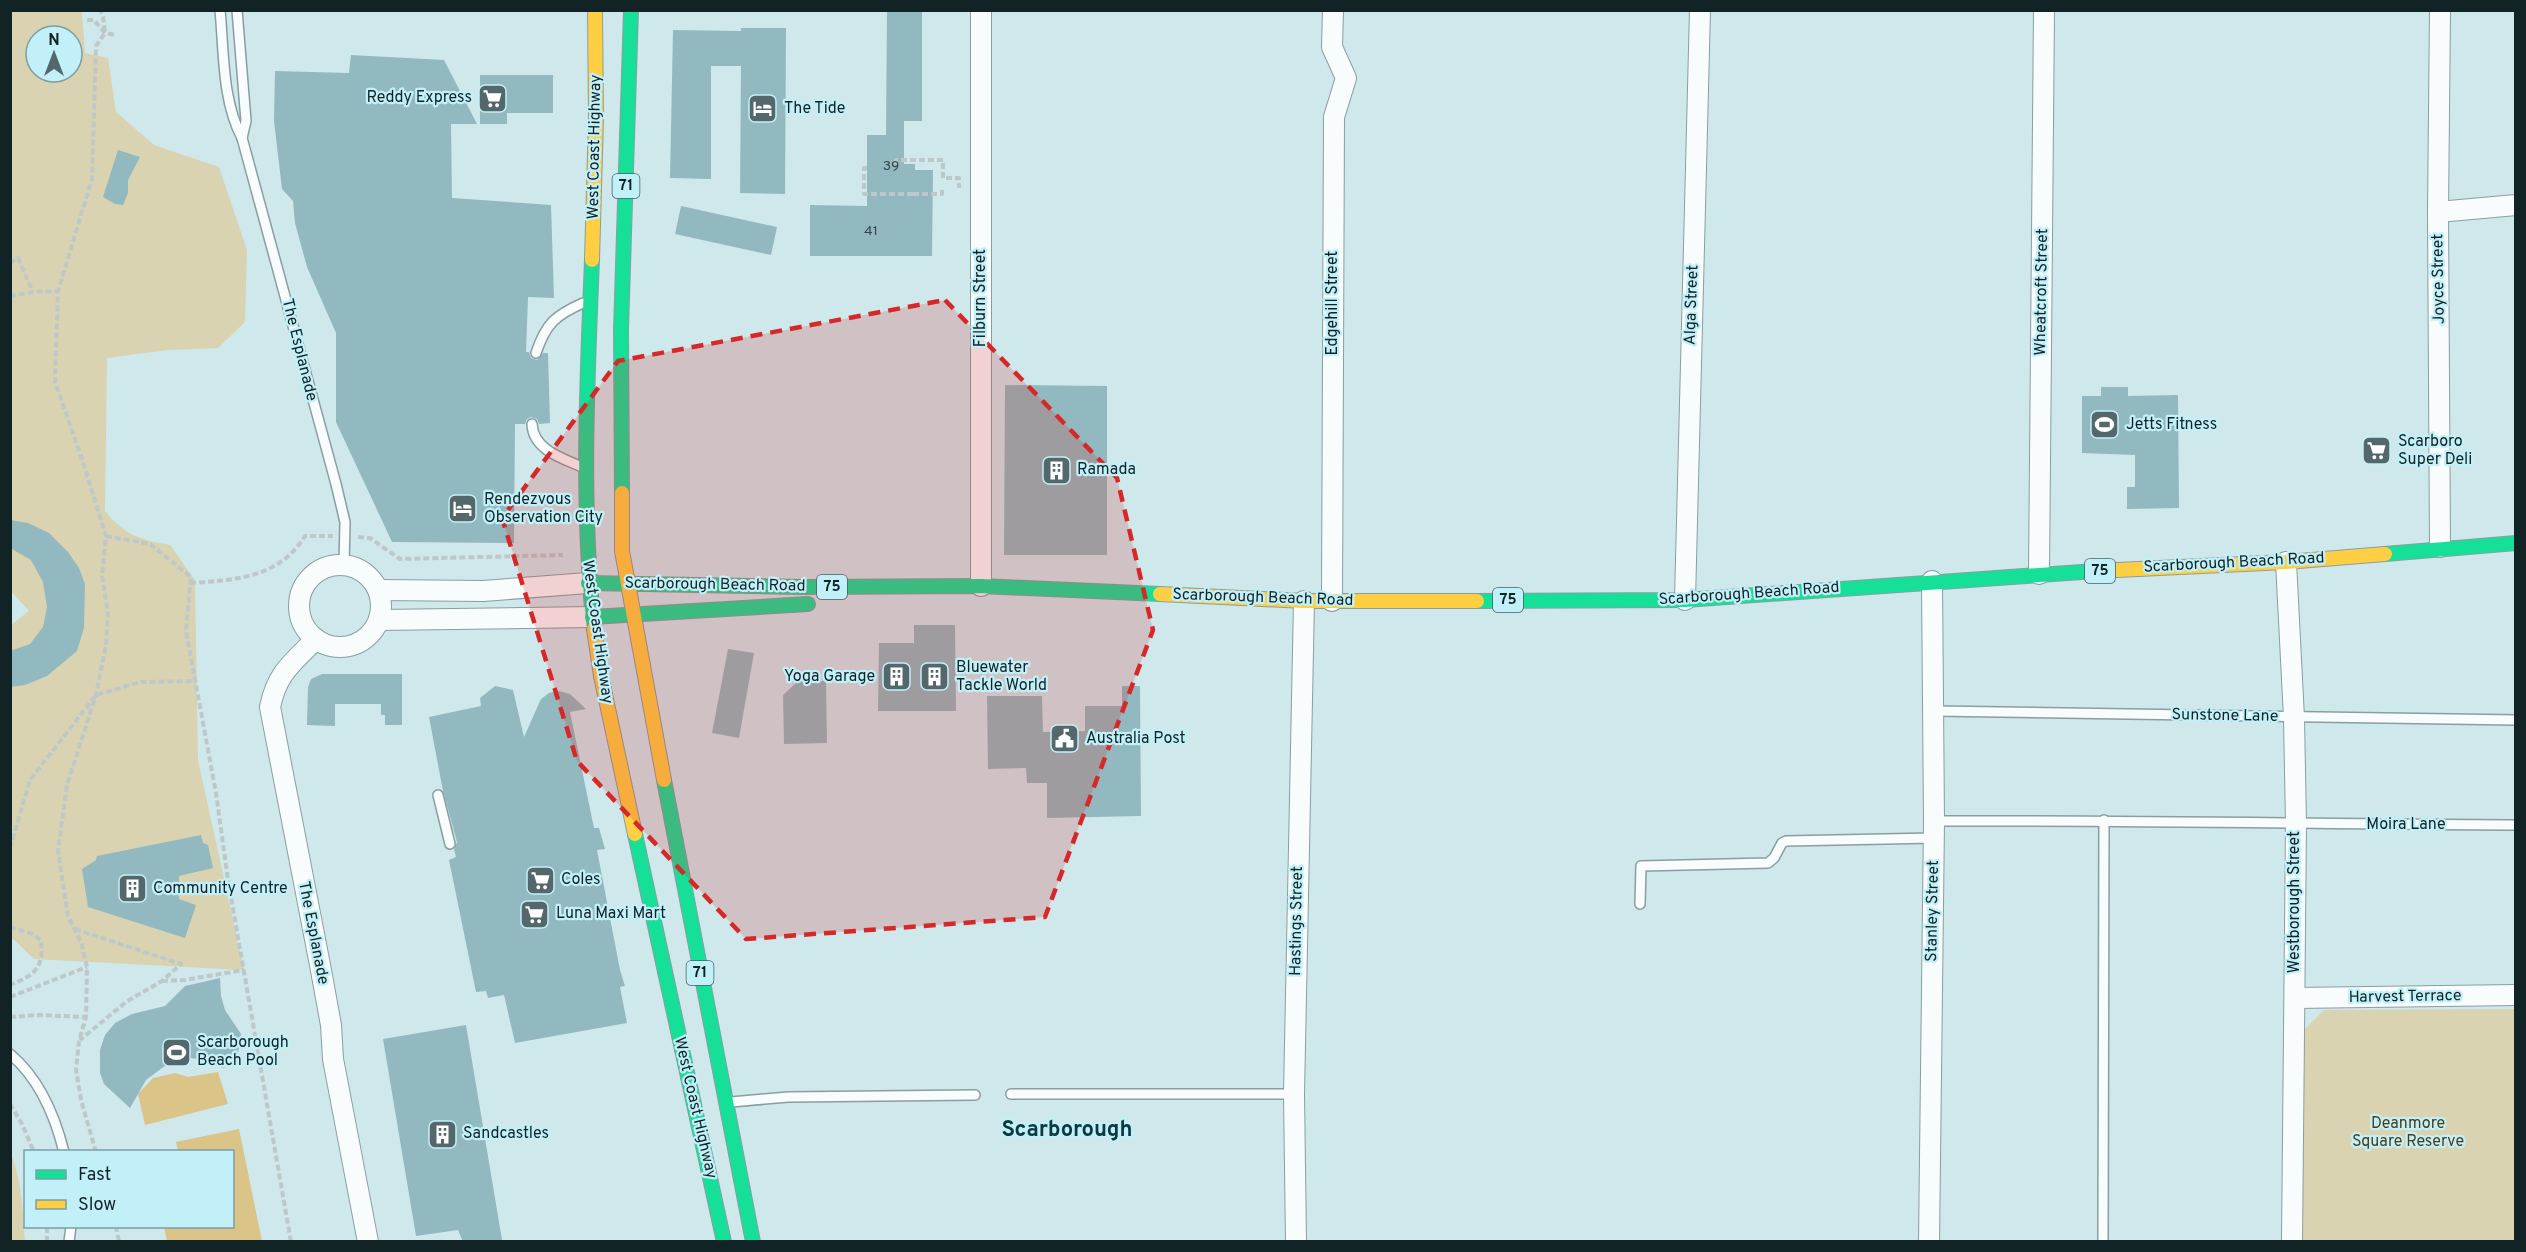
<svg xmlns="http://www.w3.org/2000/svg" width="2526" height="1252" viewBox="0 0 2526 1252" font-family="Overpass,sans-serif">
  <style>
    .green { fill: #d9d3b1; fill-rule: evenodd }
    .water { fill: #dbc487 }
    .building { fill: #92b9bf }
    .lines { fill: none; stroke-linecap: round; stroke-linejoin: round }
    .lane-casing { stroke: #8a9ea1; stroke-width: 12 }
    .street-casing { stroke: #8a9ea1; stroke-width: 22 }
    .fast-casing { stroke: #8a9ea1; stroke-width: 16 }
    .slow-casing { stroke: #8a9ea1; stroke-width: 16 }
    .path { stroke: #bfc8c9; stroke-width: 4; stroke-dasharray: 6 3; stroke-linecap: butt }
    .lane { stroke: #f8fcfc; stroke-width: 9 }
    .street { stroke: #f8fcfc; stroke-width: 20 }
    .fast { stroke: #16e098; stroke-width: 14 }
    .slow { stroke: #ffcf43; stroke-width: 14 }
    .marked { fill: #d62828; fill-opacity: 0.2; stroke: #d62828; stroke-width: 4.5; stroke-dasharray: 12 8; stroke-linejoin: round }
    .labels { text-anchor: middle; dominant-baseline: central; stroke-width: 4.5; stroke-linejoin: round; paint-order: stroke }
    .number-label { font-size: 14px; fill: #32484c }
    .shield { fill: #c2f0f9; stroke: #476065; stroke-width: 1.5 }
    .shield-label { font-size: 15px; font-weight: bold; fill: #122326 }
    .poi-label { font-size: 16px; fill: #122326; stroke: #c2f0f9; text-anchor: start }
    .street-label { font-size: 16px; fill: #122326; stroke: #c2f0f9 }
    .park-label { font-size: 16px; fill: #4d3b15; stroke: #c2f0f9 }
    .district-label { font-size: 22px; font-weight: bold; fill: #0c3940; stroke: #c2f0f9 }
  </style>
  <rect width="100%" height="100%" fill="#cfe8ec"/>
  <g class="green">
    <path d="M11,11H82L85,53L108,58L116,112L154,145L219,167L247,250L245,322L218,348L168,350L107,358L105,511C124,535 141,540 170,545L195,580L198,760L244,970L34,959L11,937V625L29,611L11,591ZM36,36H72V72H36Z"/>
    <polygon points="2515,1009 2515,1241 2298,1242 2303,1031 2324,1010"/>
    <path d="M10,1152C22,1178 23,1213 25,1241H11Z"/>
  </g>
  <g class="water">
    <polygon points="218,1072 228,1104 145,1125 138,1094 153,1078 175,1073 188,1077"/>
    <polygon points="239,1129 262,1241 167,1241 164,1227 232,1226 232,1152 178,1151 176,1142"/>
  </g>
  <g class="building">
    <polygon points="887,10 922,10 922,121 904,121 904,164 915,164 915,170 933,170 932,256 810,256 810,205 867,206 867,135 886,135"/>
    <polygon points="741,28 786,28 785,194 740,193 741,66 711,66 711,179 670,178 673,30 741,31"/>
    <polygon points="351,55 444,60 477,124 451,124 452,198 551,205 554,298 528,297 526,352 529,352 531,358 537,360 543,353 548,353 550,423 539,424 537,419 531,417 527,419 525,424 515,424 514,543 392,542 336,422 336,333 307,267 295,223 293,201 282,189 274,121 275,71 349,73"/>
    <polygon points="480,75 553,75 553,113 507,113 507,124 480,124"/>
    <polygon points="118,150 140,157 128,180 128,193 123,205 115,204 103,197"/>
    <polygon points="681,206 777,227 771,255 675,234"/>
    <polygon points="1005,385 1107,386 1107,555 1004,555"/>
    <polygon points="2101,387 2128,387 2128,396 2178,395 2179,508 2127,509 2127,487 2135,487 2135,455 2082,453 2082,396 2101,396"/>
    <polygon points="10,520 28,523 49,533 68,552 79,568 85,584 84,628 77,651 47,676 25,685 10,687 10,651 30,644 43,627 47,607 43,582 31,560 10,548"/>
    <polygon points="914,625 955,625 956,711 878,711 879,643 914,643"/>
    <polygon points="728,649 754,653 739,738 712,733"/>
    <polygon points="322,674 402,674 402,725 385,725 385,715 381,715 381,704 335,704 335,726 307,725 308,687 311,679"/>
    <polygon points="798,681 826,681 827,743 784,744 783,695"/>
    <polygon points="495,686 513,690 524,737 541,699 549,693 559,691 570,694 586,709 570,712 594,828 599,828 605,849 597,850 620,970 625,986 620,987 627,1023 515,1043 504,995 488,998 486,991 476,992 449,860 456,857 454,849 457,842 443,791 429,717 481,706 480,698"/>
    <polygon points="1122,686 1140,686 1141,816 1047,818 1047,783 1027,783 1026,768 988,769 987,696 1042,696 1043,732 1085,731 1085,706 1122,706"/>
    <polygon points="201,835 203,843 208,845 213,868 179,876 179,899 196,905 185,938 88,907 82,869 96,860 97,856"/>
    <polygon points="220,978 221,996 225,1010 241,1034 238,1053 224,1068 198,1059 188,1058 166,1065 146,1080 130,1108 104,1084 100,1073 100,1050 105,1035 115,1023 132,1014 165,1006 185,986"/>
    <polygon points="466,1025 502,1240 491,1242 463,1242 458,1230 416,1236 383,1039"/>
  </g>
  <g class="lines">
    <defs>
      <g id="lane">
        <path d="M220,10C224,51 222,101 242,138L336,484L345,522L344,565"/>
        <polyline points="237,10 246,121 242,138"/>
        <path d="M536,353C546,323 556,315 583,303"/>
        <path d="M532,424C533,449 561,458 580,466"/>
        <polyline points="1935,711 2516,720"/>
        <polyline points="438,795 450,844"/>
        <path d="M1934,821C2128,820 2322,824 2516,825"/>
        <polyline points="1640,904 1641,866 1768,863 1774,858 1782,843 1786,841 1934,838"/>
        <path d="M10,1054C40,1079 55,1116 64,1152"/>
        <polyline points="1011,1094 1294,1094"/>
        <polyline points="731,1102 788,1097 975,1095"/>
        <polyline points="69,1242 71,1226"/>
        <polyline points="2103,1242 2104,820"/>
      </g>
      <g id="street">
        <polyline points="2440,10 2438,212 2440,547"/>
        <polyline points="2438,212 2516,205"/>
        <polyline points="2286,562 2294,718 2296,824 2292,1242"/>
        <circle cx="340" cy="606" r="41"/>
        <polyline points="2039,574 2044,10"/>
        <polyline points="981,586 981,10"/>
        <polyline points="378,590 483,591 588,583"/>
        <polyline points="1685,600 1700,10"/>
        <polyline points="1332,601 1334,117 1346,78 1332,47 1333,10"/>
        <polyline points="379,620 592,617"/>
        <path d="M316,639C292,663 277,673 270,707L320,965L331,1025L333,1059L368,1242"/>
        <polyline points="2295,998 2516,995"/>
        <polyline points="1296,1242 1294,1094 1304,601"/>
        <polyline points="1929,1242 1934,821 1932,581"/>
      </g>
      <g id="fast">
        <path d="M592,260C587,384 581,506 594,629"/>
        <polyline points="622,493 621,330 631,10"/>
        <polyline points="2385,554 2516,543"/>
        <polyline points="588,583 803,587 981,586 1160,594"/>
        <polyline points="1477,601 1685,600 2096,571"/>
        <polyline points="592,617 808,604"/>
        <polyline points="664,780 753,1242"/>
        <polyline points="635,834 724,1242"/>
      </g>
      <g id="slow">
        <polyline points="592,260 596,118 595,10"/>
        <polyline points="622,493 622,551 664,780"/>
        <polyline points="2096,571 2286,562 2385,554"/>
        <polyline points="1160,594 1304,601 1477,601"/>
        <polyline points="594,629 601,676 635,834"/>
      </g>
    </defs>
    <use href="#lane" class="lane-casing"/>
    <use href="#street" class="street-casing"/>
    <use href="#fast" class="fast-casing"/>
    <use href="#slow" class="slow-casing"/>
    <g class="path">
      <polyline points="87,20 94,20 105,33 115,35"/>
      <polyline points="896,164 896,160 943,160 943,178 959,178 959,188"/>
      <polyline points="867,168 864,168 864,194 913,194"/>
      <polyline points="913,194 942,194 942,188"/>
      <polyline points="10,263 18,258 33,292"/>
      <polyline points="10,296 33,292 58,291"/>
      <polyline points="106,536 150,544 191,577 186,631 216,793 228,880 291,1242"/>
      <polyline points="358,537 370,538 400,559 563,555"/>
      <path d="M190,583C236,580 279,578 305,536H333"/>
      <polyline points="10,848 30,780 96,695 140,682 194,681"/>
      <path d="M10,927L32,934L41,940C44,968 35,975 10,985"/>
      <polyline points="75,929 181,964 162,981 126,1002 80,1040"/>
      <polyline points="162,981 185,980 244,970"/>
      <polyline points="10,997 87,967"/>
      <polyline points="10,1017 39,1015 86,1017"/>
      <polyline points="10,1104 22,1124 34,1152"/>
      <polyline points="96,1152 81,1100 76,1070 79,1041 86,1017 87,967 81,942 68,916 58,851 67,785 96,695 106,645 108,614 102,576 106,536 84,465 55,381 58,291 92,179 96,46 105,33 103,17 100,10"/>
      <polyline points="116,1226 119,1242"/>
      <polyline points="47,1242 47,1226"/>
    </g>
    <use href="#lane" class="lane"/>
    <use href="#street" class="street"/>
    <use href="#fast" class="fast"/>
    <use href="#slow" class="slow"/>
  </g>
  <path class="marked" d="M945,300L1117,478L1153,630L1045,917L746,939L577,761L502,518L618,361Z"/>
  <defs>
    <symbol id="supermarket-square" viewBox="-11 -11 22 22"><rect x="-9" y="-9" width="18" height="18" rx="4" fill="#54686b" stroke="#c2f0f9"/><path d="M-6-5.5h2.5l.6 2H6L4.5 2H-2.5L-4.4-4H-6ZM-1.5 3.2a1.3 1.3 0 1 0 .1 0ZM3 3.2a1.3 1.3 0 1 0 .1 0Z" fill="#fff"/></symbol>
    <symbol id="hotel-square" viewBox="-11 -11 22 22"><rect x="-9" y="-9" width="18" height="18" rx="4" fill="#54686b" stroke="#c2f0f9"/><path d="M-6-4.5h1.5V1H6V5H4.5V3h-9V5H-6ZM-4 0a1.8 1.8 0 1 1 3.6 0ZM.5 0V-2.5h3Q6-2.5 6 0Z" fill="#fff"/></symbol>
    <symbol id="stadium-square" viewBox="-11 -11 22 22"><rect x="-9" y="-9" width="18" height="18" rx="4" fill="#54686b" stroke="#c2f0f9"/><path d="M0-5a6.5 5 0 1 0 0 10a6.5 5 0 1 0 0-10ZM-3.5-1.8h7v3.6h-7Z" fill="#fff"/></symbol>
    <symbol id="building-square" viewBox="-11 -11 22 22"><rect x="-9" y="-9" width="18" height="18" rx="4" fill="#54686b" stroke="#c2f0f9"/><path d="M-4-6H4V6H1V3H-1V6H-4ZM-2.5-4.3h1.7v1.8h-1.7ZM.8-4.3h1.7v1.8H.8ZM-2.5-1h1.7V.8h-1.7ZM.8-1h1.7V.8H.8Z" fill="#fff"/></symbol>
    <symbol id="civic-square" viewBox="-11 -11 22 22"><rect x="-9" y="-9" width="18" height="18" rx="4" fill="#54686b" stroke="#c2f0f9"/><path d="M-.6-6.5H3V-4.5H.6V-3L4-1V1h2V6H-6V1h2V-1L-.6-3ZM-1.2 2.5V6h2.4V2.5Z" fill="#fff"/></symbol>
  </defs>
  <g fill-rule="evenodd">
    <use href="#supermarket-square" x="476" y="82" width="33" height="33"/>
    <use href="#hotel-square" x="746" y="92" width="33" height="33"/>
    <use href="#stadium-square" x="2088" y="408" width="33" height="33"/>
    <use href="#supermarket-square" x="2360" y="434" width="33" height="33"/>
    <use href="#building-square" x="1040" y="454" width="33" height="33"/>
    <use href="#hotel-square" x="446" y="492" width="33" height="33"/>
    <use href="#building-square" x="880" y="660" width="33" height="33"/>
    <use href="#building-square" x="918" y="660" width="33" height="33"/>
    <use href="#civic-square" x="1048" y="722" width="33" height="33"/>
    <use href="#supermarket-square" x="524" y="864" width="33" height="33"/>
    <use href="#building-square" x="116" y="872" width="33" height="33"/>
    <use href="#supermarket-square" x="518" y="898" width="33" height="33"/>
    <use href="#stadium-square" x="160" y="1036" width="33" height="33"/>
    <use href="#building-square" x="426" y="1118" width="33" height="33"/>
  </g>
  <g class="labels">
    <g class="number-label">
      <text x="891" y="166">39</text>
      <text x="871" y="231">41</text>
    </g>
    <g class="shield">
      <rect x="612.5" y="174" width="27" height="24" rx="4.5"/>
      <rect x="2085" y="559" width="30" height="24" rx="4.5"/>
      <rect x="817" y="575" width="30" height="24" rx="4.5"/>
      <rect x="1493" y="588" width="30" height="24" rx="4.5"/>
      <rect x="686.5" y="961" width="27" height="24" rx="4.5"/>
    </g>
    <g class="shield-label">
      <text x="626" y="186">71</text>
      <text x="2100" y="571">75</text>
      <text x="832" y="587">75</text>
      <text x="1508" y="600">75</text>
      <text x="700" y="973">71</text>
    </g>
    <g class="poi-label">
      <text x="472" y="98" text-anchor="end">Reddy Express</text>
      <text x="784" y="109">The Tide</text>
      <text x="2126" y="425">Jetts Fitness</text>
      <text x="2398" y="442">Scarboro<tspan x="2398" dy="18">Super Deli</tspan></text>
      <text x="1077" y="470">Ramada</text>
      <text x="484" y="500">Rendezvous<tspan x="484" dy="18">Observation City</tspan></text>
      <text x="956" y="668">Bluewater<tspan x="956" dy="18">Tackle World</tspan></text>
      <text x="875" y="677" text-anchor="end">Yoga Garage</text>
      <text x="1086" y="739">Australia Post</text>
      <text x="561" y="880">Coles</text>
      <text x="153" y="889">Community Centre</text>
      <text x="556" y="914">Luna Maxi Mart</text>
      <text x="197" y="1043">Scarborough<tspan x="197" dy="18">Beach Pool</tspan></text>
      <text x="463" y="1134">Sandcastles</text>
    </g>
    <g class="street-label">
      <text transform="translate(595 147) rotate(-89)">West Coast Highway</text>
      <text transform="translate(2439 279) rotate(-91)">Joyce Street</text>
      <text transform="translate(2042 292) rotate(-89)">Wheatcroft Street</text>
      <text transform="translate(981 298) rotate(-90)">Filburn Street</text>
      <text transform="translate(1333 303) rotate(-90)">Edgehill Street</text>
      <text transform="translate(1692 305) rotate(-88)">Alga Street</text>
      <text transform="translate(299 350) rotate(76)">The Esplanade</text>
      <text transform="translate(2234 563) rotate(-3)">Scarborough Beach Road</text>
      <text transform="translate(715 585) rotate(1)">Scarborough Beach Road</text>
      <text transform="translate(1749 594) rotate(-4)">Scarborough Beach Road</text>
      <text transform="translate(1263 598) rotate(2)">Scarborough Beach Road</text>
      <text transform="translate(597 632) rotate(82)">West Coast Highway</text>
      <text transform="translate(2225 716) rotate(1)">Sunstone Lane</text>
      <text x="2406" y="825">Moira Lane</text>
      <text transform="translate(2295 902) rotate(-90)">Westborough Street</text>
      <text transform="translate(1933 911) rotate(-89)">Stanley Street</text>
      <text transform="translate(1297 921) rotate(-89)">Hastings Street</text>
      <text transform="translate(313 933) rotate(79)">The Esplanade</text>
      <text transform="translate(2405 997) rotate(-1)">Harvest Terrace</text>
      <text transform="translate(695 1108) rotate(77)">West Coast Highway</text>
    </g>
    <g class="park-label">
      <text x="2408" y="1124">Deanmore<tspan x="2408" dy="18">Square Reserve</tspan></text>
    </g>
    <g class="district-label">
      <text x="1067" y="1130">Scarborough</text>
    </g>
  </g>
  <rect width="2526" height="1252" fill="none" stroke="#122326" stroke-width="24"/>
  <rect x="24" y="1150" width="210" height="78" fill="#c2f0f9" stroke="#7c9ea5" stroke-width="1.5"/>
  <rect x="36" y="1170" width="30" height="9" fill="#16e098" stroke="#7c9ea5" stroke-width="1.5"/>
  <text x="78" y="1180" font-size="18" fill="#122326">Fast</text>
  <rect x="36" y="1200" width="30" height="9" fill="#ffcf43" stroke="#7c9ea5" stroke-width="1.5"/>
  <text x="78" y="1210" font-size="18" fill="#122326">Slow</text>
  <g transform="translate(54 54)"><circle r="28" fill="#c2f0f9" stroke="#7c9ea5" stroke-width="1.5"/>
  <path d="M0-4.5L10 22L0 15L-10 22Z" fill="#54686b"/>
  <text y="-9" font-size="16" font-weight="bold" text-anchor="middle" fill="#122326">N</text>
  </g>
</svg>
